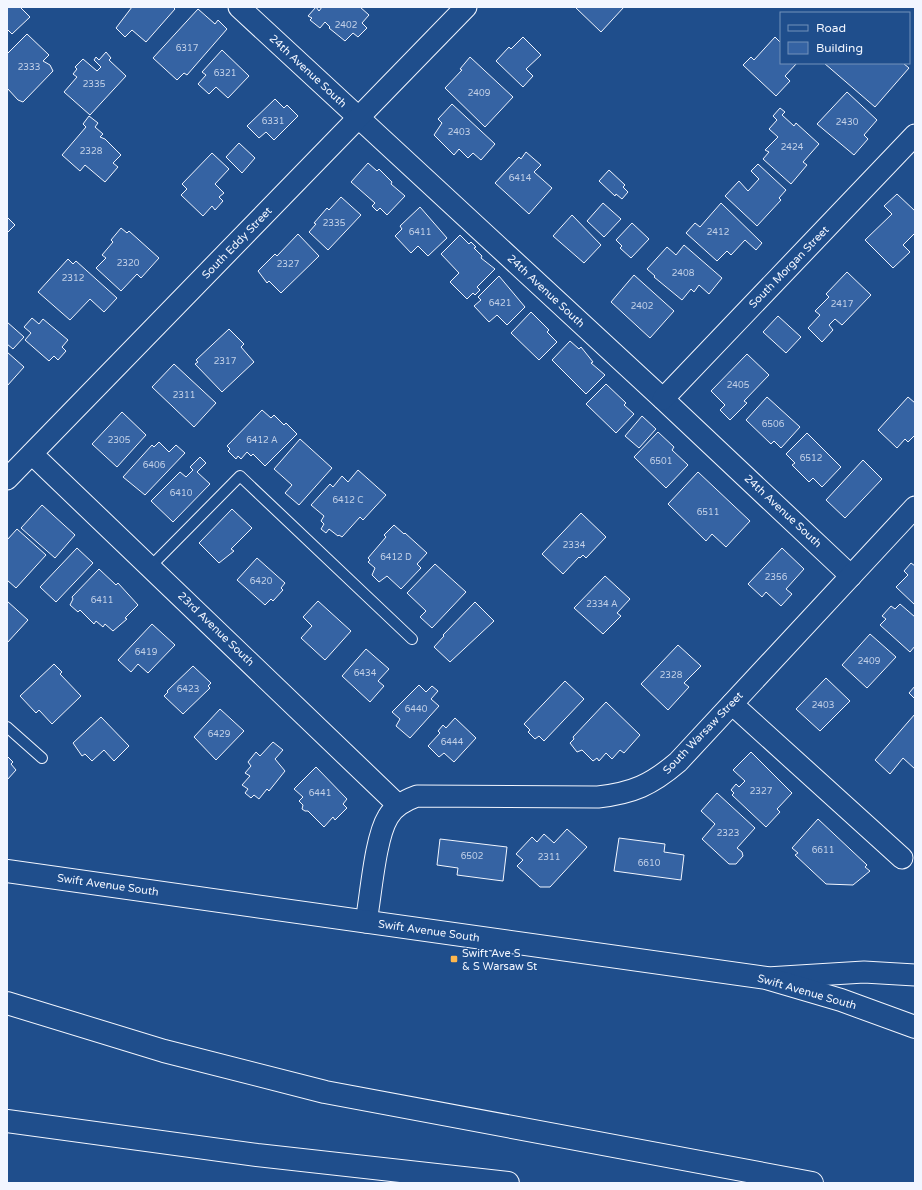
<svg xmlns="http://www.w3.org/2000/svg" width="922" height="1190" viewBox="0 0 922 1190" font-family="'Varela Round',sans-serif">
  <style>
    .building { fill: #3563a3; stroke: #f2f6ff }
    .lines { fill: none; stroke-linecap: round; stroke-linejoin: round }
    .lane-casing { stroke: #f2f6ff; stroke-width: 12 }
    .street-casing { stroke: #f2f6ff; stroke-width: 23 }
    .secondary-casing { stroke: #f2f6ff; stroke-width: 24 }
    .highway-casing { stroke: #f2f6ff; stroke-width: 24 }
    .lane { stroke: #1f4e8c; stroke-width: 10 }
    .street { stroke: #1f4e8c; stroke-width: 21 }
    .secondary { stroke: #1f4e8c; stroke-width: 22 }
    .highway { stroke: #1f4e8c; stroke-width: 22 }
    .poi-dot { fill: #ffb74d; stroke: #1f4e8c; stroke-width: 1.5 }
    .labels { text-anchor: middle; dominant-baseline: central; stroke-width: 3; stroke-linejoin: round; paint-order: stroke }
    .number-label { font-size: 9px; fill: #c3d1e8 }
    .street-label { font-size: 11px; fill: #f2f6ff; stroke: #1f4e8c }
    .poi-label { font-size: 11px; fill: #f2f6ff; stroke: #1f4e8c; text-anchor: start }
  </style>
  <rect width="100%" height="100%" fill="#1f4e8c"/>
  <g class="building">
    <polygon points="7,7 20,7 30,17 12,34 7,29"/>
    <polygon points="132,7 173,7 175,9 146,42 132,30 125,37 116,28"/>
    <polygon points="316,7 319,11 322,7 360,7 369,15 362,23 367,28 358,37 353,33 345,41 329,28 330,27 325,22 320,28 310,20 312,18 308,16"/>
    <polygon points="575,7 624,7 601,32"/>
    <polygon points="198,9 215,24 218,20 227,29 187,75 184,73 177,80 153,58"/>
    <polygon points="27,34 49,55 43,61 50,65 53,71 23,102 18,100 7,88 7,54"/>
    <polygon points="523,37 541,55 526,69 533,76 523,87 496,61 509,47 511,49"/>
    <polygon points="775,37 781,43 781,63 797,63 785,76 790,81 776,96 743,65 751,57 754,60"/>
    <polygon points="222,50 249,76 228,98 216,87 209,94 198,84 206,75 202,72"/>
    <polygon points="106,52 111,58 109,60 126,76 90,115 64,92 77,77 73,74 77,69 75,67 83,59 97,71 101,67 94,60 96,57 99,60"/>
    <polygon points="470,57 513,97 485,127 445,88 462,70 460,69"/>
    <polygon points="824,63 903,63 909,68 875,107"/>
    <polygon points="847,92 877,120 864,135 868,139 854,155 817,124"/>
    <polygon points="275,99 284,108 287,105 298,116 274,140 266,132 259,138 247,126"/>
    <polygon points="452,104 495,144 481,160 473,153 468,158 459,149 454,155 434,135 442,123 438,119"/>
    <polygon points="780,108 785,112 782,115 794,126 796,123 819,144 803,162 807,165 791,184 763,159 769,152 765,150 778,137 769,129 777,120 773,116"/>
    <polygon points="89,116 98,123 95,127 103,134 100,137 105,139 121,155 113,163 118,167 105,182 85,165 80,171 62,155 86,127 83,124"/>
    <polygon points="239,143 255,158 242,173 226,157"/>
    <polygon points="526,152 541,165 534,172 552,188 529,214 495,183 519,157 521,159"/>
    <polygon points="212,153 229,169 215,184 224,193 219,197 223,201 215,210 212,206 203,216 181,195 187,189 182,184"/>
    <polygon points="368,163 377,171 379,169 392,182 391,184 405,196 387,215 380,208 377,211 372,206 375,203 351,182"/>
    <polygon points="758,164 786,190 779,198 781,200 757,226 725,196 739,181 748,191 759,179 751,171"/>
    <polygon points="609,170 625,185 623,187 628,192 622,199 616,194 615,196 599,181"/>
    <polygon points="897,194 915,211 915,233 903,245 910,252 893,268 865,240 892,214 884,206"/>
    <polygon points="341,197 361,215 328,250 309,232 316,224 314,223 327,208 329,210"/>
    <polygon points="603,203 621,219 604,237 587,221"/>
    <polygon points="721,203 762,243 756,250 745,240 731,255 727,251 717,261 686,233 695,223 700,227"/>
    <polygon points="420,207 447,238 428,256 418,246 411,253 395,236 402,229 400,226"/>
    <polygon points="572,215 601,245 584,263 553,236"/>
    <polygon points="7,217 15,225 7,233"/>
    <polygon points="632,223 649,239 631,258 620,248 622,246 616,240"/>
    <polygon points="121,228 127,233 129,231 159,258 141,278 137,274 121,291 96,268 106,258 102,255 113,242 111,240"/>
    <polygon points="298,234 319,256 281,293 269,281 267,283 258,271 275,254 277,256"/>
    <polygon points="460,235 469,244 471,242 476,247 474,248 482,256 481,258 495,269 477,287 480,290 475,295 473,293 467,299 450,282 459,273 441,254"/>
    <polygon points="684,245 722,278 709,294 699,285 694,292 691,289 682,300 654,277 655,276 647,269 667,247 676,255"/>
    <polygon points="68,259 73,264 76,261 117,298 104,312 90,299 70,320 38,292"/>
    <polygon points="847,272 871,295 842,325 835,319 829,325 833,330 822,342 808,328 820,315 815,311 829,297 826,294"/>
    <polygon points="634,275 674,311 650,338 611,302"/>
    <polygon points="499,276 525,307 507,325 497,315 489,322 474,306 481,300 478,297"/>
    <polygon points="531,312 549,330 547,332 557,342 539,360 511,333"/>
    <polygon points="778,316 801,337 786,353 763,332"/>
    <polygon points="32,318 39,324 43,319 68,340 62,347 66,351 58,360 54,356 49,361 25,340 31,333 24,327"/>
    <polygon points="7,322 24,337 13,349 7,344"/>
    <polygon points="229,329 244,344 241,347 254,362 222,392 195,364 198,362 196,360"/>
    <polygon points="570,341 579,349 581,347 593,362 591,363 605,375 586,394 552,360"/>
    <polygon points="7,352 24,367 7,386"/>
    <polygon points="747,354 769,375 744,401 747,403 730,420 720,410 725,405 711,391"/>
    <polygon points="174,364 216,403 194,427 152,387"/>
    <polygon points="606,384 626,403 624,405 634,414 616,433 586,404"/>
    <polygon points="767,397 800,427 781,448 774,441 771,444 746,420"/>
    <polygon points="908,397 915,403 915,435 908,442 905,439 897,448 878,430"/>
    <polygon points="262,410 271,418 274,415 284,425 286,423 297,434 265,466 253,454 251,456 247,452 241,459 238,456 236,459 228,451 230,449 227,446"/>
    <polygon points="122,412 146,435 117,467 92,444"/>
    <polygon points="642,416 656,429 639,448 625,436"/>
    <polygon points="658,432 674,447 672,450 688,465 666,488 634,457"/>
    <polygon points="807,433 841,467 822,487 813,478 809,482 792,465 795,463 786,454"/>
    <polygon points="300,439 332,468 299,505 285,493 292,485 274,469"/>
    <polygon points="159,442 169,452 176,445 185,453 145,495 123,477 152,445 154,447"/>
    <polygon points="200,457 206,463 197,472 210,484 173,522 151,501 180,472 186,477 193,470 190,467"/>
    <polygon points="863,460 882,479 845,518 826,500"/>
    <polygon points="358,470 386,495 363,520 360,517 342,537 339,535 338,536 329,529 326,533 321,529 324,524 321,521 324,516 311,505 330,484 333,487 342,476 348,482"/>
    <polygon points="698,472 750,521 726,547 712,534 706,541 668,504"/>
    <polygon points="42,505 75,535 55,558 21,528"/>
    <polygon points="232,509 252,528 231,549 234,551 219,563 199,543"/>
    <polygon points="581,513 606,537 586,558 583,555 580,558 579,557 563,574 542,554"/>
    <polygon points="394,525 404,534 405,533 427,553 417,564 421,568 401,589 387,576 379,582 372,575 375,568 368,562 370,560 368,558 386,537 384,535"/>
    <polygon points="17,529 46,555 16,588 7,580 7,540"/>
    <polygon points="77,548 93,563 56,602 40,587"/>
    <polygon points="782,548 804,569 786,589 792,594 781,606 766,592 762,597 748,584"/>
    <polygon points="257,558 285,583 281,588 283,590 273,601 271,599 265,605 237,580"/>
    <polygon points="911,563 915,566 915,605 896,587 908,575 904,571"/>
    <polygon points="435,564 466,592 432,628 420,617 426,611 407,593"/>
    <polygon points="99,569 116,585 118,583 138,605 125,618 127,619 113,631 105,624 103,627 96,621 94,624 80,610 78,612 70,605 73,599 72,597"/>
    <polygon points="605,576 630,599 617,613 621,616 603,634 574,608"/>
    <polygon points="7,601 28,620 7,643"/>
    <polygon points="318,601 351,631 325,660 301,638 312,626 303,617"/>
    <polygon points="475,602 494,621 450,662 434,647 444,636 443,635"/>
    <polygon points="900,604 915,617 915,646 910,652 880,625 886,619 882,616 891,606 895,609"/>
    <polygon points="152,624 175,645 148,673 138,664 131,672 118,660"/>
    <polygon points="870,634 896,657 867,688 842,665"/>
    <polygon points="678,645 701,666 684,683 689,687 668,710 641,684"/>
    <polygon points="366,649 389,669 378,681 384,686 370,702 342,676"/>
    <polygon points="54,664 62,672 60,674 81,696 52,724 39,710 36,713 20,696"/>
    <polygon points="193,666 211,683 208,686 210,688 183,714 164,696 168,692 167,691"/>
    <polygon points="826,678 850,701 820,731 796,709"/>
    <polygon points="565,681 584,699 544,741 539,736 535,739 528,732 530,730 524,724"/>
    <polygon points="419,685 426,692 432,686 438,691 431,699 439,706 410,738 396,726 400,719 392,712"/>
    <polygon points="915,686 915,699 909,693"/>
    <polygon points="606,702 640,735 624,753 620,750 612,759 606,753 599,761 597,758 593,761 582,750 577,752 570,743 574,739 573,737"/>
    <polygon points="220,709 244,731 216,760 194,737"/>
    <polygon points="915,714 915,769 903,758 890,774 875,760"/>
    <polygon points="101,717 129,746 114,761 104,750 92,761 85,754 82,756 73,743"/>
    <polygon points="455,718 476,738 454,762 444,753 439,757 428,746 440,733 438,731 443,725 446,728"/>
    <polygon points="273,742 283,750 275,759 285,771 269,791 267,789 259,799 254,795 251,798 245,793 248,789 242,785 250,776 245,773 251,766 248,762 256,752 260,756"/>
    <polygon points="751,752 792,793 777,809 780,812 766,827 732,795 734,793 731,790 736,784 739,787 745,781 733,770"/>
    <polygon points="7,756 13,762 11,764 16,770 7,780"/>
    <polygon points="316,767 347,799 343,804 347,808 335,820 333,817 324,827 308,811 305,811 302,809 303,805 299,801 303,797 294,789"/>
    <polygon points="717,793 755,828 737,848 742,852 743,856 736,864 729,864 702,839 715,824 701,811"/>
    <polygon points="818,819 867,865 865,867 870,871 853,885 826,884 795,855 798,853 792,848"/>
    <polygon points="567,829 587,847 550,887 540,887 517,866 523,860 516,854 532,837 537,842 544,834 554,843"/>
    <polygon points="619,838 665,844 664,852 684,855 681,880 614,871"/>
    <polygon points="440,839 507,847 503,881 457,875 458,868 437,865"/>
  </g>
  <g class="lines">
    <defs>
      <g id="lane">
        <polyline points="151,566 240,476 412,639"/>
        <polyline points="7,727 42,758"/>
      </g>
      <g id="street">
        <polyline points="239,7 663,399 851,576"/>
        <polyline points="663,399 915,135"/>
        <polyline points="32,454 398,805"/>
        <polyline points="7,479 466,7"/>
        <polyline points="732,704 902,858"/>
        <path d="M366,922C371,895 375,838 388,817C394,806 406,800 417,796L598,797C633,793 651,785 678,762L915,507"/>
        <polyline points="767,978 864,972 915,975"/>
      </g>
      <polyline id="secondary" points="7,871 766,978 841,1000 915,1027"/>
      <g id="highway">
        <polyline points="7,1003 164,1051 325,1092 812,1183"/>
        <polyline points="7,1121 257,1155 508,1183"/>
      </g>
    </defs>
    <use href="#lane" class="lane-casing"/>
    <use href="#street" class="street-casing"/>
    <use href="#secondary" class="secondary-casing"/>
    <use href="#highway" class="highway-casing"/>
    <use href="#lane" class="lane"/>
    <use href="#street" class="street"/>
    <use href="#secondary" class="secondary"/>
    <use href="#highway" class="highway"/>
  </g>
  <rect class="poi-dot" x="450" y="955" width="8" height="8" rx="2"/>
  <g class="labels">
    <g class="number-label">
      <text x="346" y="25">2402</text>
      <text x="187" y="48">6317</text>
      <text x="29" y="67">2333</text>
      <text x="225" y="73">6321</text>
      <text x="94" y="84">2335</text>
      <text x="479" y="93">2409</text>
      <text x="273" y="121">6331</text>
      <text x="847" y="122">2430</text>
      <text x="459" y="132">2403</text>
      <text x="792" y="147">2424</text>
      <text x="91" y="151">2328</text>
      <text x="520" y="178">6414</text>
      <text x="334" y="223">2335</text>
      <text x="420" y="232">6411</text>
      <text x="718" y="232">2412</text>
      <text x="128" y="263">2320</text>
      <text x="288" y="264">2327</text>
      <text x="683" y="273">2408</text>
      <text x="73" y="278">2312</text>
      <text x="500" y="303">6421</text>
      <text x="842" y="304">2417</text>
      <text x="642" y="306">2402</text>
      <text x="225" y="361">2317</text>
      <text x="738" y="385">2405</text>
      <text x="184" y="395">2311</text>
      <text x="773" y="424">6506</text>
      <text x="119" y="440">2305</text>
      <text x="262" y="440">6412 A</text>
      <text x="811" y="458">6512</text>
      <text x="661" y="461">6501</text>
      <text x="154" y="465">6406</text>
      <text x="181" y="493">6410</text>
      <text x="348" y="500">6412 C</text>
      <text x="708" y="512">6511</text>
      <text x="574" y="545">2334</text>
      <text x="396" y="557">6412 D</text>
      <text x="776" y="577">2356</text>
      <text x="261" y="581">6420</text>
      <text x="102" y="600">6411</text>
      <text x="602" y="604">2334 A</text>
      <text x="146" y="652">6419</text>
      <text x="869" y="661">2409</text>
      <text x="365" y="673">6434</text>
      <text x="671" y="675">2328</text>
      <text x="188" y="689">6423</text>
      <text x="823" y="705">2403</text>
      <text x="416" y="709">6440</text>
      <text x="219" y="734">6429</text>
      <text x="452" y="742">6444</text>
      <text x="761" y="791">2327</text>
      <text x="320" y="793">6441</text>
      <text x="728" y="833">2323</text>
      <text x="823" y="850">6611</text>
      <text x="472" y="856">6502</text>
      <text x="549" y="857">2311</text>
      <text x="649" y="863">6610</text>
    </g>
    <g class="street-label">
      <text transform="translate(308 71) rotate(43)">24th Avenue South</text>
      <text transform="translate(237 243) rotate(-46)">South Eddy Street</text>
      <text transform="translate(789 267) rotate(-46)">South Morgan Street</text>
      <text transform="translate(546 291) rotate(43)">24th Avenue South</text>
      <text transform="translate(783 511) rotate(43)">24th Avenue South</text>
      <text transform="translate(216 629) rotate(44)">23rd Avenue South</text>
      <text transform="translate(703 733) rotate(-46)">South Warsaw Street</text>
      <text transform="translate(108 885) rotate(8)">Swift Avenue South</text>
      <text transform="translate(429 931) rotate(8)">Swift Avenue South</text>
      <text transform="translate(807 992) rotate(16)">Swift Avenue South</text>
    </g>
    <g class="poi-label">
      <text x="462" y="953">Swift Ave S<tspan x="462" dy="13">&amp; S Warsaw St</tspan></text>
    </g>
  </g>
  <rect width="922" height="1190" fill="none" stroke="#f2f6ff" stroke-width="16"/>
  <rect x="780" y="12" width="130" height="52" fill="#1f4e8c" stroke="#7391ba"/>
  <rect x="788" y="25" width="20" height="6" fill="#1f4e8c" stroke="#7391ba"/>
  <text x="816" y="32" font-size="12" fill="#f2f6ff">Road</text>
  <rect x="788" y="42" width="20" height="12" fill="#3563a3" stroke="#7391ba"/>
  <text x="816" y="52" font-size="12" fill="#f2f6ff">Building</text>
</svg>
